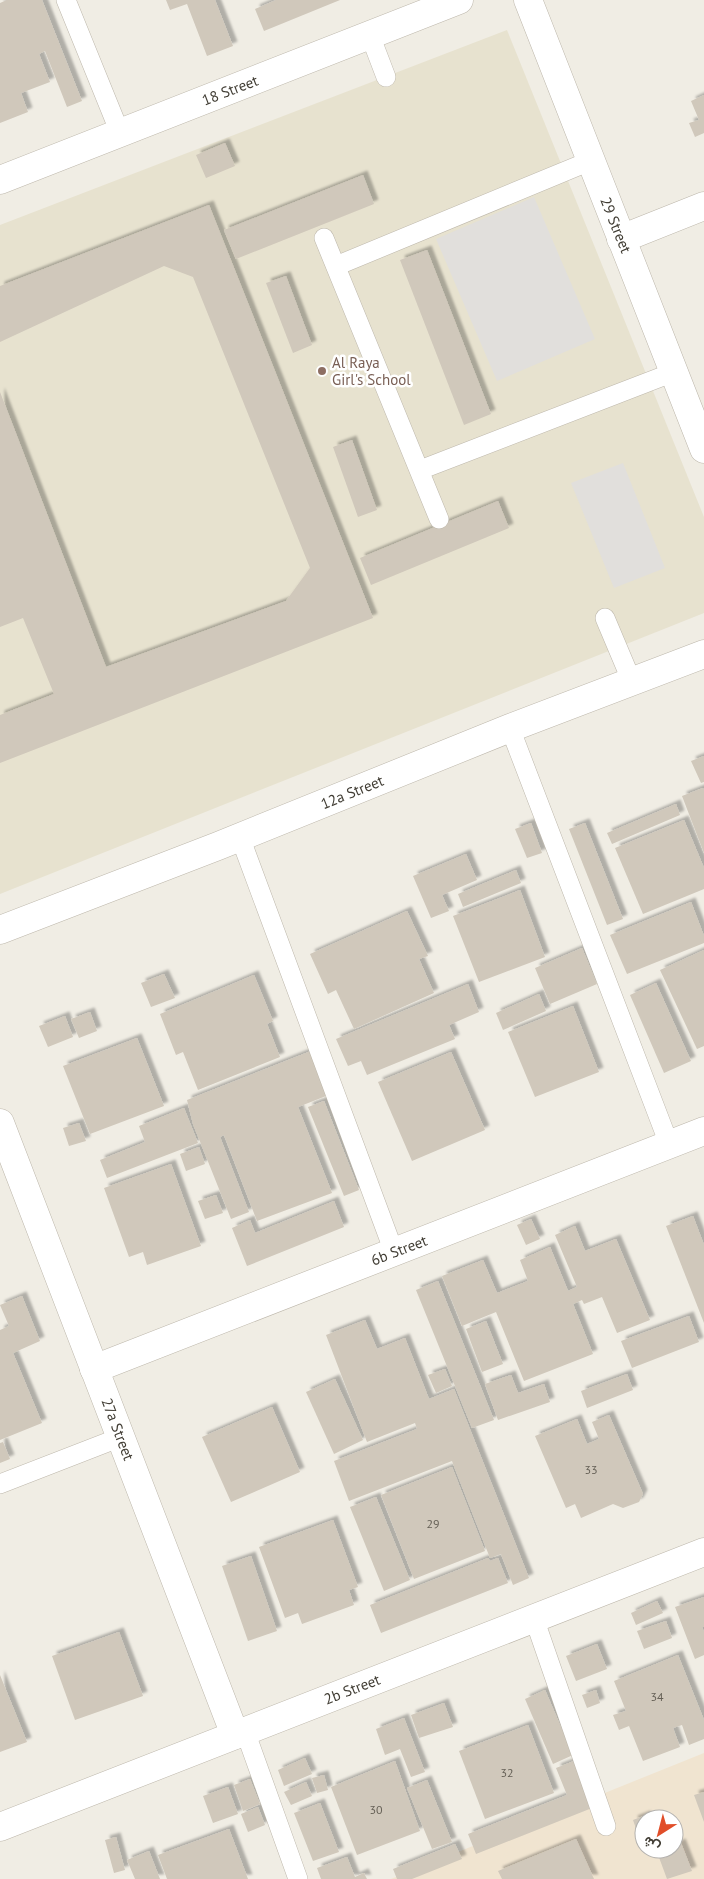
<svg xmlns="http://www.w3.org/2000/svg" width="704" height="1879" viewBox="0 0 704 1879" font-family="'PT Sans',Vazirmatn,sans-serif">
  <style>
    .commercial { fill: #f0e4d0; fill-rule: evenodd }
    .education { fill: #e7e2cf }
    .parking { fill: #e1dfdc }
    .building { fill: #d0c8bb; filter: url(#shadow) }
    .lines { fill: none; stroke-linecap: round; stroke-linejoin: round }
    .service-casing { stroke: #bdb7ab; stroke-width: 20 }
    .minor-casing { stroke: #bdb7ab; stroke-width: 29 }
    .service { stroke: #fff; stroke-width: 19 }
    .minor { stroke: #fff; stroke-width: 28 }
    .education-dot { fill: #8d6e63; stroke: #fff; stroke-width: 2 }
    .labels { text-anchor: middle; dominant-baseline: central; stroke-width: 5; stroke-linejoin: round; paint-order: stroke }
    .number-label { font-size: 12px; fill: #656056 }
    .street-label { font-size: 15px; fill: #413d34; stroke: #fff }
    .education-label { font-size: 15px; fill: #785e54; stroke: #fff; text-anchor: start }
  </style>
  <defs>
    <filter id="shadow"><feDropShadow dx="4.5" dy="-4.5" stdDeviation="1" flood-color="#0004"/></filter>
  </defs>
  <rect width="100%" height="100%" fill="#f0ede4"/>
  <path class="commercial" d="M704,1753V1879H391ZM644,1819H674V1849H644Z"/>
  <polygon class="education" points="507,30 704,517 704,613 0,894 0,225"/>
  <g class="parking">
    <polygon points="534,197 595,339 497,381 436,239"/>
    <polygon points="623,463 665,568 614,588 571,483"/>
  </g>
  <g class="building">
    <polygon points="7,0 42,0 82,101 67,107 45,51 39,54 50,82 21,93 28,112 0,123 0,3"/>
    <polygon points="166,0 215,0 233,46 207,56 187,4 170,10"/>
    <polygon points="276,0 340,0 264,31 255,9"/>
    <polygon points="704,95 704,133 695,137 689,123 699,120 691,101"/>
    <polygon points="225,143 235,166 206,178 196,155"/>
    <polygon points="363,175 374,204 236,259 224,230"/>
    <polygon points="209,205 373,618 0,763 0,715 54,694 23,618 0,627 0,392 106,667 286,601 310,568 193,277 164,266 0,342 0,286"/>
    <polygon points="427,250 491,414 464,425 400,260"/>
    <polygon points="286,276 312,345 293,353 266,283"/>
    <polygon points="352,440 377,510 358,517 333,447"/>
    <polygon points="498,501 509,528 371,585 360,558"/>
    <polygon points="704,756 704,782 701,783 691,761"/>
    <polygon points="703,788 704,791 704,853 682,796"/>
    <polygon points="676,804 680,815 612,844 607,833"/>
    <polygon points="684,820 704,868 704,889 643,914 615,848"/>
    <polygon points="531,823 542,853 527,858 515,829"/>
    <polygon points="585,823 623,919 607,925 569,829"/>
    <polygon points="466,854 477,880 442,895 449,911 431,918 413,876"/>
    <polygon points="516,870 521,883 463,907 458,894"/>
    <polygon points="520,890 545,957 479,982 453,916"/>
    <polygon points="691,902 704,936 704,943 627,974 610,935"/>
    <polygon points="407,911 428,956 419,959 434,993 354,1029 336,990 328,994 310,954"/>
    <polygon points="582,948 597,984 550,1004 535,968"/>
    <polygon points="704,950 704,1046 697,1049 660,970"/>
    <polygon points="164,974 175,998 151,1007 141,983"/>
    <polygon points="254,975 273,1021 267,1024 280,1057 198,1090 183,1052 176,1055 160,1014"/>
    <polygon points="656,983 691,1061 664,1073 630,995"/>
    <polygon points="468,984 479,1012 449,1025 455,1039 367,1075 361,1061 348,1066 336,1039"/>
    <polygon points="539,994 546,1011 503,1030 496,1013"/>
    <polygon points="573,1006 599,1072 535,1097 508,1032"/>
    <polygon points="90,1012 97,1031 79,1038 71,1019"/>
    <polygon points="65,1016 73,1037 48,1047 39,1026"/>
    <polygon points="137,1038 164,1106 90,1134 63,1066"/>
    <polygon points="311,1051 321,1074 318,1076 326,1096 298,1107 332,1193 257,1221 224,1135 220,1137 249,1212 231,1219 193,1124 187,1100"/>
    <polygon points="451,1052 485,1130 412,1161 378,1082"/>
    <polygon points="324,1101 359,1190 344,1196 308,1107"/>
    <polygon points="184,1108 198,1143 107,1178 100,1160 145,1142 139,1126"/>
    <polygon points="79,1123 86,1141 69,1146 63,1128"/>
    <polygon points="199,1147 205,1164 186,1171 180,1154"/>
    <polygon points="171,1164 201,1246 147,1265 143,1252 129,1257 104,1188"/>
    <polygon points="216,1195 223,1213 205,1219 198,1201"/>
    <polygon points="334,1201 344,1227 247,1266 232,1228 250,1220 255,1233"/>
    <polygon points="693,1216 704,1245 704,1323 666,1226"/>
    <polygon points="531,1219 540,1239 526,1245 517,1225"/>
    <polygon points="575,1226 585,1251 616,1239 650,1320 617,1333 602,1297 584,1304 582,1300 573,1304 593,1354 524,1381 496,1312 462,1326 442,1276 483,1260 497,1293 528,1281 520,1260 550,1247 568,1291 577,1287 555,1235"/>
    <polygon points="438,1281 494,1420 472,1428 416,1290"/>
    <polygon points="22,1296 40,1341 13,1353 42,1423 0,1440 0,1330 9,1326 0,1305"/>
    <polygon points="689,1316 699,1342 632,1368 621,1341"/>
    <polygon points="365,1320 377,1349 405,1338 429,1399 454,1389 529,1578 513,1585 501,1554 490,1558 452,1461 349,1501 334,1461 417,1429 415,1423 367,1442 326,1335"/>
    <polygon points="486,1321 503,1364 482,1372 466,1329"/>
    <polygon points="445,1369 452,1386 436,1393 428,1375"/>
    <polygon points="627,1374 633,1390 587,1408 581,1391"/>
    <polygon points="511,1375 518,1393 544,1384 550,1402 498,1420 485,1384"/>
    <polygon points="335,1379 363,1440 334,1454 306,1392"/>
    <polygon points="272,1407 300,1472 231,1502 202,1437"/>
    <polygon points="609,1415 643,1494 639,1502 623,1508 613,1504 581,1518 575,1504 566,1508 535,1436 577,1419 587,1444 599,1439 592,1422"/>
    <polygon points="3,1442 10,1459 0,1463 0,1443"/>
    <polygon points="452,1467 485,1551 414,1579 381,1495"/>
    <polygon points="376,1497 410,1580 384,1591 350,1507"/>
    <polygon points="333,1520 358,1587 349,1590 354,1605 302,1624 298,1613 285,1618 259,1547"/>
    <polygon points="251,1556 277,1631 248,1641 222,1566"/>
    <polygon points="488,1558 490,1561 498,1558 508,1583 381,1633 370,1605"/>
    <polygon points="704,1597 704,1627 702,1627 704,1632 704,1655 695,1659 675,1607"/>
    <polygon points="657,1601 663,1613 636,1625 631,1613"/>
    <polygon points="666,1621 672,1638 644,1649 637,1631"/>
    <polygon points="119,1632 143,1696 75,1720 52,1656"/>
    <polygon points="597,1644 607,1669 576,1681 566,1656"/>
    <polygon points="678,1655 704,1720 704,1739 689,1745 682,1725 673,1728 680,1747 643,1761 629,1726 619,1730 613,1715 626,1711 614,1681"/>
    <polygon points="0,1675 27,1742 0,1752"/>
    <polygon points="545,1690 573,1755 553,1764 525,1699"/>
    <polygon points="596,1690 600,1703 587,1708 582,1695"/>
    <polygon points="444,1703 453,1727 419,1738 411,1715"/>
    <polygon points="404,1718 425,1772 411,1777 400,1749 385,1755 376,1729"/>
    <polygon points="528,1725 554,1793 485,1819 459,1751"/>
    <polygon points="305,1758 312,1774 284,1786 278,1770"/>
    <polygon points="395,1761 420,1831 357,1855 331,1787"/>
    <polygon points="574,1761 592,1808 476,1854 468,1834 567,1795 556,1768"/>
    <polygon points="324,1775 328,1790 317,1793 312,1778"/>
    <polygon points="250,1779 260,1804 243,1811 234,1785"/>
    <polygon points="427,1780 452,1842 432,1849 407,1788"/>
    <polygon points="306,1782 312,1796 291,1805 284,1792"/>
    <polygon points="228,1787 238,1814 213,1823 203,1796"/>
    <polygon points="704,1792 704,1822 694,1795"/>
    <polygon points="320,1803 339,1852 313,1861 294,1813"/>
    <polygon points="258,1807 265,1825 248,1832 241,1814"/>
    <polygon points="646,1815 648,1819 644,1819 644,1852 633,1820"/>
    <polygon points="229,1829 248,1879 167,1879 158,1855"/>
    <polygon points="116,1837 125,1870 114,1873 105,1840"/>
    <polygon points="576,1839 594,1879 502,1879 498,1871"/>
    <polygon points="681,1843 692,1871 667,1879 657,1852 666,1849 674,1849 674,1846"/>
    <polygon points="455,1844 462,1859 412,1879 397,1879 393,1869"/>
    <polygon points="149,1851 160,1879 135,1879 127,1860"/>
    <polygon points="347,1857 355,1877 364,1873 367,1879 321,1879 317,1868"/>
  </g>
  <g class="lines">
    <defs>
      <g id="service">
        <polyline points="66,0 120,133"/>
        <polyline points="370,35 386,77"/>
        <polyline points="324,238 439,519"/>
        <polyline points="336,266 590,161"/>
        <polyline points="420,470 674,372"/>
        <polyline points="605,618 632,682"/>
        <polyline points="510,728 669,1144"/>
        <polyline points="240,837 394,1252"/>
        <polyline points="0,1484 121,1437"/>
        <polyline points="534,1618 606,1826"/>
        <polyline points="245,1731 298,1879"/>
      </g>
      <g id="minor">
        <polyline points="528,0 704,449"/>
        <polyline points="0,180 459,0"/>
        <polyline points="621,239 704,206"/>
        <polyline points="0,930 218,846 510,728 704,654"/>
        <polyline points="0,1123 235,1735"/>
        <polyline points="94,1369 704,1131"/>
        <polyline points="0,1827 704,1552"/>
      </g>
    </defs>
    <use href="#service" class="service-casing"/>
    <use href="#minor" class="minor-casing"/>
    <use href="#service" class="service"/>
    <use href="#minor" class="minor"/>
  </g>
  <circle class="education-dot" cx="322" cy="371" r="5"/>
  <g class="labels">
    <g class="number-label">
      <text x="591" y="1469">33</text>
      <text x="433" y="1523">29</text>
      <text x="657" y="1696">34</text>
      <text x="507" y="1772">32</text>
      <text x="376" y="1809">30</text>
    </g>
    <g class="street-label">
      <text transform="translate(230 90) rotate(-21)">18 Street</text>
      <text transform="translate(616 225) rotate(68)">29 Street</text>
      <text transform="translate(352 792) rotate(-22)">12a Street</text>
      <text transform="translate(399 1250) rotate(-21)">6b Street</text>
      <text transform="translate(118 1429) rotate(69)">27a Street</text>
      <text transform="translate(352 1689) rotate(-21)">2b Street</text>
    </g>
    <g class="education-label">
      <text x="332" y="362">Al Raya<tspan x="332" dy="17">Girl's School</tspan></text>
    </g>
  </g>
  <g transform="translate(659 1834) rotate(216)"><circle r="24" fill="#ffffff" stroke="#b3b1ae"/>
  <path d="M0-4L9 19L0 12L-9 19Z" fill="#e14e29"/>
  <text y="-8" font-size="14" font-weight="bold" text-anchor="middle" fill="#413d34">ش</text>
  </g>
</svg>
